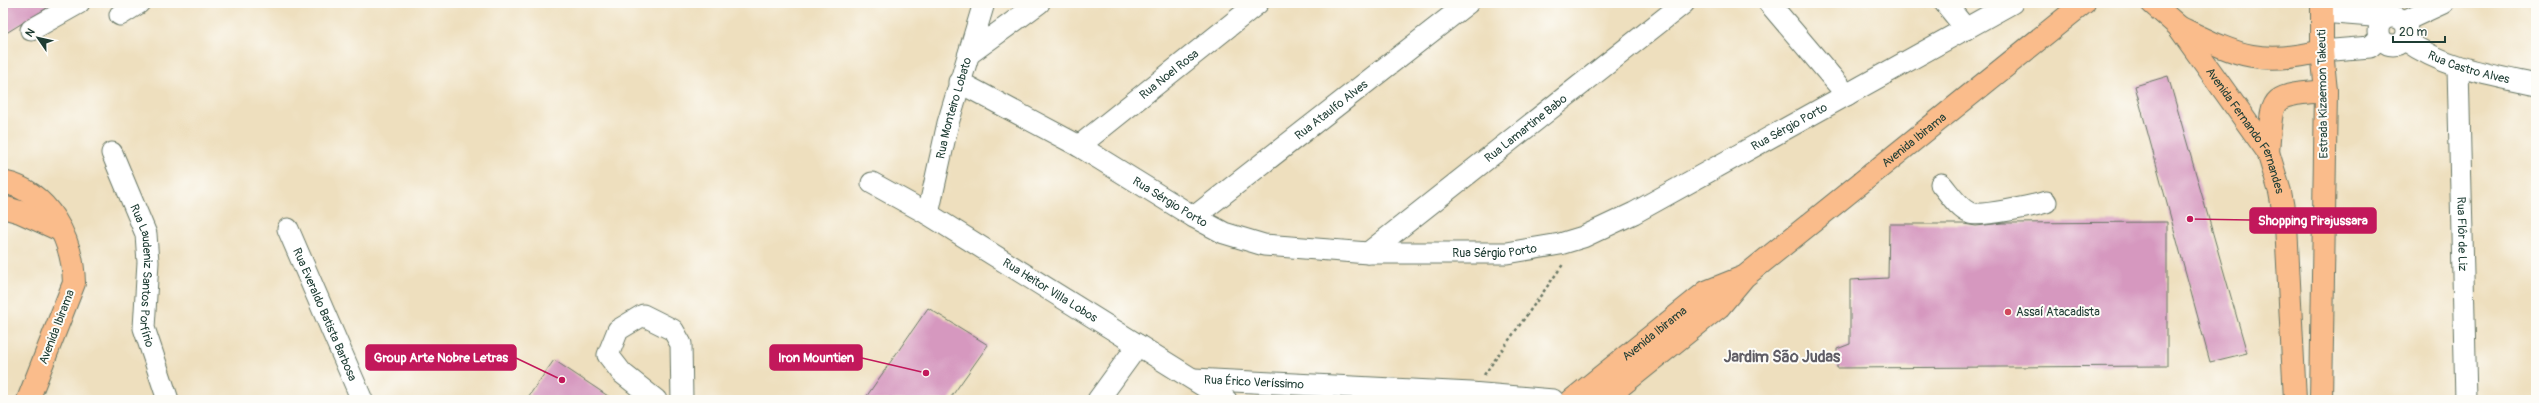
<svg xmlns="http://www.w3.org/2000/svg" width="2539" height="403" viewBox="0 0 2539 403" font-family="Pangolin,sans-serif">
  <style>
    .building { fill: #d698bf }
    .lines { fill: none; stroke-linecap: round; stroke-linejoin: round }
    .minor-casing { stroke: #677664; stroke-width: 23 }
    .major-casing { stroke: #677664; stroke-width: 24 }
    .path { stroke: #677664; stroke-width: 2.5; stroke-dasharray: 3 3; stroke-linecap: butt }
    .minor { stroke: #fff; stroke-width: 21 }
    .major { stroke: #fabc8b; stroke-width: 22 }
    .poi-dot { fill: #d1495b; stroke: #fdfcf7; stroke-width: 1.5 }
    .labels { text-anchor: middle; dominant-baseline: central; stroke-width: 4; stroke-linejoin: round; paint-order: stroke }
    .street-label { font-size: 12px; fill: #1f3d34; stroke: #fdfcf7 }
    .poi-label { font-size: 12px; fill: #1f3d34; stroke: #fdfcf7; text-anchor: start }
    .district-label { font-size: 16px; font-weight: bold; fill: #5f5d65; stroke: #fdfcf7 }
    .leader { fill: none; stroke: #c2185b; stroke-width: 1.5 }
    .callout-dot { fill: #c2185b; stroke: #fdfcf7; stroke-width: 1.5 }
    .callout { fill: #c2185b; stroke: #c2185b; stroke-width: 1.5 }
    .callout-label { font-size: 13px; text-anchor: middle; font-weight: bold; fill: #fff }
  </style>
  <rect width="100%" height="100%" fill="#fdfcf7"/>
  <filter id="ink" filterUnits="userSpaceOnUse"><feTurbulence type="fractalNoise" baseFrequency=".025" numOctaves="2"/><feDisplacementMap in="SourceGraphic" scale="8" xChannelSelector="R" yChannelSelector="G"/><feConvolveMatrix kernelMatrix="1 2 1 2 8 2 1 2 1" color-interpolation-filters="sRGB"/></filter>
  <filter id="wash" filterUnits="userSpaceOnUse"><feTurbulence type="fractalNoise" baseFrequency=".012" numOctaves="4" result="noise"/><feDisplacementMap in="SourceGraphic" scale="16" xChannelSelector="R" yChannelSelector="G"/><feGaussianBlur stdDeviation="0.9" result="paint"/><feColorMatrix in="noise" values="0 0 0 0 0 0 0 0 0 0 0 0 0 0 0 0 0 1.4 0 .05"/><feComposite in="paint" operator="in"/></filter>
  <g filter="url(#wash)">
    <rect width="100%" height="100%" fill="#eedfbe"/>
    <g id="blocks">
      <g class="building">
        <polygon points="3,3 55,3 3,35"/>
        <polygon points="2168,76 2247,353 2210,362 2135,86"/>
        <polygon points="2167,222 2167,366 1837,368 1837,349 1850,344 1850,280 1888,278 1889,224 1964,224 1976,226 2003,223"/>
        <polygon points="928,308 988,345 949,400 864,400"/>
        <polygon points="554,360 614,400 526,400"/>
      </g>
    </g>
  </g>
  <g filter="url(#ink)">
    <use href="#blocks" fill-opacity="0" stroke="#677664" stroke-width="1"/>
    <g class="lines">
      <defs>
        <g id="minor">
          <polyline points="1769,3 1847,95"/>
          <polyline points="1945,3 1966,29"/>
          <polyline points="2322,12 2372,16 2385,19"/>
          <polyline points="120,15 139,3"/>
          <circle cx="2393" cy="31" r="14"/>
          <polyline points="2404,21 2443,3"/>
          <polyline points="31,30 79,3"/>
          <path id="s1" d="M2405,40C2444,68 2490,75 2536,85"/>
          <polyline points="2322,51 2370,47 2380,38"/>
          <polyline points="969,54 1039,3"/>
          <path id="s2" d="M2458,67L2466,400"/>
          <path id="s3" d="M959,82L1079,146L1194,217L1224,233L1264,245L1368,253H1507L1560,244L1583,237L1634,213L2012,3"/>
          <path id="s4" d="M1079,146L1258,3"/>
          <path id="s5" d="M112,153L146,234L148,262L144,328L168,400"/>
          <path id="s6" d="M872,183L928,214L1226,400"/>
          <path d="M1941,184C1949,193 1959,209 1970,213C1980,217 2033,206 2046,202"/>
          <path id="s7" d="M928,214L948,123L984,3"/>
          <path id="s8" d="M1194,217L1468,3"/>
          <path id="s9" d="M288,229L362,400"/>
          <path id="s10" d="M1368,253L1684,3"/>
          <path id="s11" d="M1194,379L1471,393L1553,400"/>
          <polyline points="656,400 622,373 608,355 618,330 643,315 673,330 681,344 682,400"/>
          <polyline points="1098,400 1138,345"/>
        </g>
        <g id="major">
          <path id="s12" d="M2152,3L2178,26L2268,152L2280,192L2286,225L2295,400"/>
          <path d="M2179,27C2236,54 2258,67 2322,51"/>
          <path d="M2268,152C2273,95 2267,96 2326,91"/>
          <path d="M3,182C48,191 73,239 74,283L28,400"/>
          <polyline points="3,207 20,212 60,230"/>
          <path id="s13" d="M1572,400L1706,292L1741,278"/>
          <path id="s14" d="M1603,400L1719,307L1744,277L2084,3"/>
          <polyline points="2321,400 2326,91 2322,51 2322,3"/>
        </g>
      </defs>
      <use href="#minor" class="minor-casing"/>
      <use href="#major" class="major-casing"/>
      <polyline class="path" points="1484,375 1564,263"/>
      <use href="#minor" class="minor"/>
      <use href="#major" class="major"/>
    </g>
  </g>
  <circle class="poi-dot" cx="2008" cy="312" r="4"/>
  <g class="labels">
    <g class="street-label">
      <text stroke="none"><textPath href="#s1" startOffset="70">Rua Castro Alves</textPath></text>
      <text stroke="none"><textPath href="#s4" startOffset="115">Rua Noel Rosa</textPath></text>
      <text transform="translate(2323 94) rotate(-91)">Estrada Kizaemon Takeuti</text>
      <text stroke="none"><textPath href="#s7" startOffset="109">Rua Monteiro Lobato</textPath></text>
      <text stroke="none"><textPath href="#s8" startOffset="174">Rua Ataulfo Alves</textPath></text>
      <text stroke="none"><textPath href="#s3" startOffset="902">Rua Sérgio Porto</textPath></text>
      <text stroke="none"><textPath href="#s10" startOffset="201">Rua Lamartine Babo</textPath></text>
      <text stroke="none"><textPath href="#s12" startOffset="160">Avenida Fernando Fernandes</textPath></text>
      <text stroke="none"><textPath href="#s14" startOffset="406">Avenida Ibirama</textPath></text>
      <text stroke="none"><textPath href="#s3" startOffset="243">Rua Sérgio Porto</textPath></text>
      <text stroke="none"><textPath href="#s2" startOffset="167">Rua Flôr de Liz</textPath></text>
      <text stroke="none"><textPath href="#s3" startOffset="578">Rua Sérgio Porto</textPath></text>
      <text stroke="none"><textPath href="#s5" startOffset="129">Rua Laudeniz Santos Porfírio</textPath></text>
      <text stroke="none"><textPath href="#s6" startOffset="208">Rua Heitor Villa Lobos</textPath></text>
      <text stroke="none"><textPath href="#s9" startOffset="93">Rua Everaldo Batista Barbosa</textPath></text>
      <text transform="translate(57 327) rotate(-69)">Avenida Ibirama</text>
      <text stroke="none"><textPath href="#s13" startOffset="106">Avenida Ibirama</textPath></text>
      <text stroke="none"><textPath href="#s11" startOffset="60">Rua Érico Veríssimo</textPath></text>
    </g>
    <g class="poi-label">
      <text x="2016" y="312">Assaí Atacadista</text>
    </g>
    <g class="district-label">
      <text x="1782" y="357">Jardim São Judas</text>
    </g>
  </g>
  <path class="leader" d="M2190 219L2250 220M926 373L862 358M562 380L516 358"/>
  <g class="callout-dot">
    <circle cx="2190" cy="219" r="4"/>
    <circle cx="926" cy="373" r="4"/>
    <circle cx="562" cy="380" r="4"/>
  </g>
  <g class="callout">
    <rect x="2250" y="208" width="126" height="25" rx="4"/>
    <rect x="770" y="345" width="92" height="25" rx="4"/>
    <rect x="366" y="345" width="150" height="25" rx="4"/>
  </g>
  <g class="callout-label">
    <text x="2313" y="225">Shopping Pirajussara</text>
    <text x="816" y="362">Iron Mountien</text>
    <text x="441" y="362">Group Arte Nobre Letras</text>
  </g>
  <rect width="2539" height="403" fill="none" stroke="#fdfcf7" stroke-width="16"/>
  <g transform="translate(38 38) rotate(304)" stroke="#fdfcf7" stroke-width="3" paint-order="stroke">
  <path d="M0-3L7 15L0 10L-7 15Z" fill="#1f3d34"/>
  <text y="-6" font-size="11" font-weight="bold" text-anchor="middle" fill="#1f3d34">N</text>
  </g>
  <path d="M2393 36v6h52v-6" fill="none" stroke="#1f3d34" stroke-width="2"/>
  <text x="2399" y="36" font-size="12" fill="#1f3d34" stroke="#fdfcf7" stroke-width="3" paint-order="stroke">20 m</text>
</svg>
